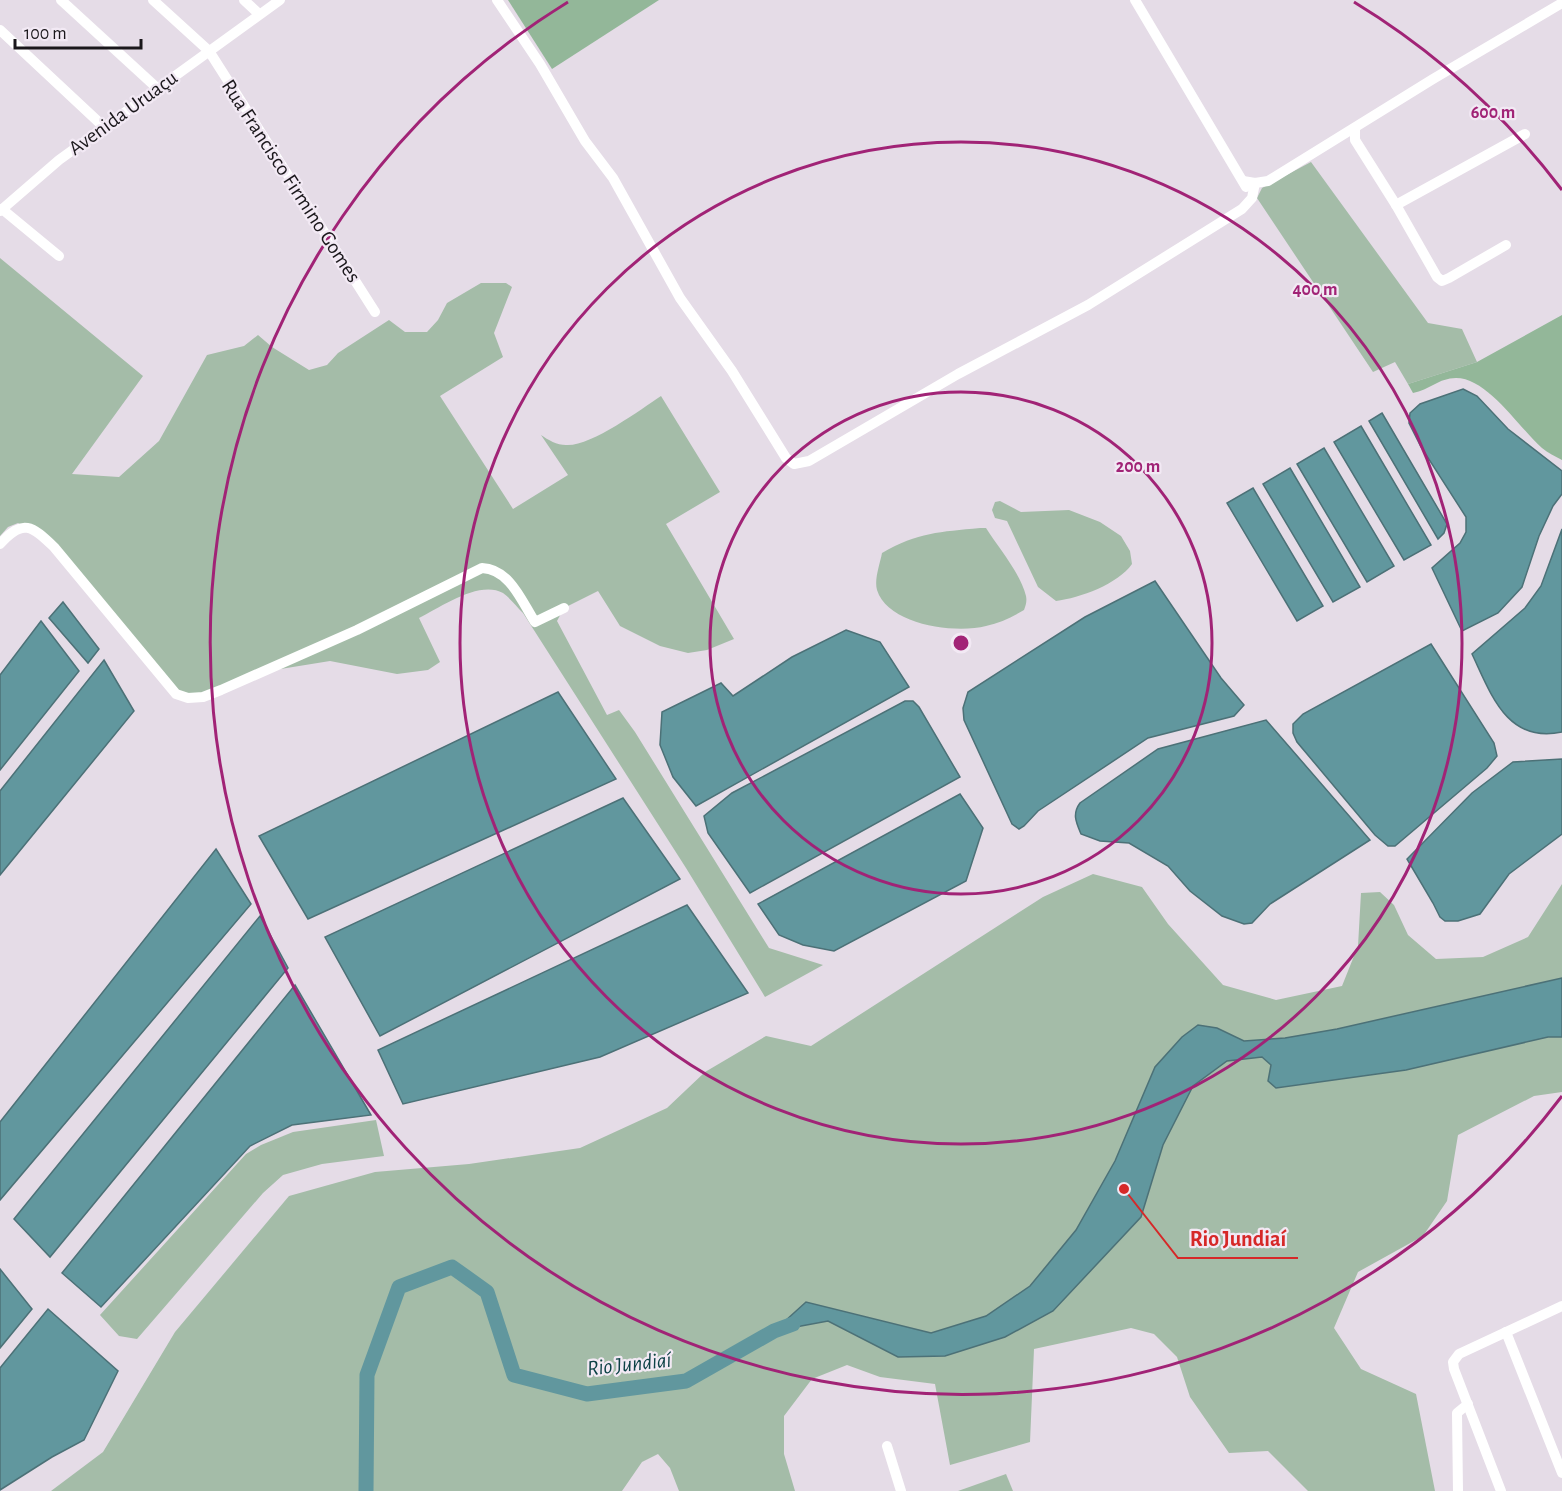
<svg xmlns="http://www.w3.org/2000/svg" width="1562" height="1491" viewBox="0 0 1562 1491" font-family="'Alegreya Sans',sans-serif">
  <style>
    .green { fill: #a4bca8 }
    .forest { fill: #93b799 }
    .water { fill: #61979e; stroke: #4c7177; stroke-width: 1.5 }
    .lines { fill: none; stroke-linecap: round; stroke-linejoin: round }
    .river { stroke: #61979e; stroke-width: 15 }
    .minor { stroke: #fff; stroke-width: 10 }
    .ring { fill: none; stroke: #a12376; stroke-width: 3 }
    .labels { text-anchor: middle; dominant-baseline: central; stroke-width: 4.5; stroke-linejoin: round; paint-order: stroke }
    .street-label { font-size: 21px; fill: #1a171b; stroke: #f2e9f4 }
    .water-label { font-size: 22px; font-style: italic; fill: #0c4146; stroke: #f2e9f4 }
    .centre { fill: #a12376; stroke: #f2e9f4; stroke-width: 3 }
    .ring-label { font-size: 18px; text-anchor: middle; font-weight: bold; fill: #a12376; stroke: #f2e9f4; stroke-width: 4.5; stroke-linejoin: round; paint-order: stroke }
    .leader { fill: none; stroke: #d62828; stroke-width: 2 }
    .callout-dot { fill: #d62828; stroke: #f2e9f4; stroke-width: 2 }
    .callout-label { font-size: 22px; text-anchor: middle; font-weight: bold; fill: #d62828; stroke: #f2e9f4; stroke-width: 4.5; stroke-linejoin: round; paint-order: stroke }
  </style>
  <rect width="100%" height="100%" fill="#e5dce7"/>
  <g class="green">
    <polygon points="1311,162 1428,323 1462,329 1477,362 1408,384 1395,362 1373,372 1257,198 1262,188"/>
    <path d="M0,258L143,376L72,474L119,477L159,441L207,355L244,346L258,335L272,347L309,370L327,365L338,353L389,320L405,332H427L438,320L447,303L481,283H506L512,287L494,333L503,357L440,396L513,509L568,475L541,435C548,440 557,445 566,445C590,447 640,410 661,396L720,492L666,524L734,639L707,650L688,653L660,646L620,626L598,591L564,608L557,621L607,715L619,710L635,732L769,948L823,965L765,997L686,868L523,613C517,607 510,598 503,593C479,580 441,607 419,618L440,662L428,670L397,674L330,661L262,672L203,697L176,694L54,547L18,523L8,527L0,536Z"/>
    <path d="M1000,501L1021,512L1069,510L1100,522L1121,536L1130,551L1132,564C1118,584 1080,598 1056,601L1038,587L1007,521L995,518L992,510L995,502Z"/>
    <path d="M980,528H986C998,547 1021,574 1026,596C1027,601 1026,605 1024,610C1012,617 1000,623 986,626C955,634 888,625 877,590C874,579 880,564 882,553C918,532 940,532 980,528Z"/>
    <polygon points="1093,874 1142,887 1168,924 1223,985 1276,1000 1342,986 1358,946 1361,893 1380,892 1394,905 1408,935 1436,959 1483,957 1528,937 1562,884 1562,978 1337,1029 1285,1038 1244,1041 1217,1028 1115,1161 1076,1230 1030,1286 986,1316 931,1333 806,1302 775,1330 828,1321 898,1357 945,1356 1141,1217 1163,1145 1193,1086 1227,1061 1262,1057 1271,1065 1276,1088 1406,1070 1548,1037 1562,1037 1562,1092 1534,1096 1458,1135 1447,1201 1423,1236 1358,1272 1334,1328 1361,1369 1416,1394 1435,1491 1308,1491 1268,1451 1229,1453 1190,1397 1177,1357 1154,1334 1131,1328 1034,1349 1030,1442 950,1465 935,1384 880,1377 847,1365 812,1379 784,1416 784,1454 795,1491 679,1491 670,1468 658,1454 642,1462 622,1491 51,1491 103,1452 175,1332 289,1196 375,1172 469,1164 580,1148 667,1108 705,1072 766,1036 811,1046 1043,897"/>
    <polygon points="376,1120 384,1156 322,1164 283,1175 263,1193 137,1339 119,1336 100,1315 246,1154 261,1145 293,1132"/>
    <polygon points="1006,1474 1013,1491 958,1491"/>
  </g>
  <g class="forest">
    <polygon points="508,0 659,0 552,69"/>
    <path d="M1562,315V460C1555,456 1548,453 1542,448C1519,428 1488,378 1456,378C1439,378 1429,390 1413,393L1408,384L1477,362Z"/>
  </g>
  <g class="water">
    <polygon points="1463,389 1477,396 1508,429 1562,471 1562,494 1553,506 1539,536 1522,587 1498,613 1462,631 1432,568 1460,543 1466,532 1466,517 1421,447 1409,423 1410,413 1420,404"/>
    <polygon points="1382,413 1447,524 1444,533 1438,539 1369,421"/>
    <polygon points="1361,426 1431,545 1404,560 1334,442"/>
    <polygon points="1324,448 1394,566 1367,582 1297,464"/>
    <polygon points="1290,468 1360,587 1333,602 1263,484"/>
    <polygon points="1253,488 1323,606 1297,621 1227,503"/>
    <path d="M1562,529V732C1507,744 1491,694 1472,654L1525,608L1541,586Z"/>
    <polygon points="1155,581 1221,678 1244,705 1234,716 1148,738 1038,811 1024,826 1019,829 1012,824 964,720 963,708 968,692 1085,617"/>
    <polygon points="63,602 99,649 88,663 49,618"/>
    <polygon points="41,621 79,671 0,770 0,675"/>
    <polygon points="846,630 880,642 909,687 696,806 673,777 660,745 662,712 721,683 733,696 792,657"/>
    <polygon points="1431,644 1494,743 1497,756 1487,768 1395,846 1388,846 1375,835 1297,742 1293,733 1293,724 1303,714"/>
    <polygon points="104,660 134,711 0,875 0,791"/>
    <polygon points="558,692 616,779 308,919 259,836"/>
    <polygon points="905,701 913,701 919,707 960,777 750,893 708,833 704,816 732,793"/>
    <path d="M1266,720L1370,840L1270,904L1252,923L1244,924L1222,916L1190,891L1168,866L1129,843L1100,841L1081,834C1076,822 1072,814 1080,803L1158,749Z"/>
    <polygon points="1562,759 1562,834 1509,874 1480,914 1458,921 1445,921 1440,917 1433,903 1407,859 1472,793 1513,762"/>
    <polygon points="960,794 983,828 966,881 834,951 803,945 779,935 758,904"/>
    <polygon points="623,798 680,879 380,1036 325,937"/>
    <polygon points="216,849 251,904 0,1200 0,1122"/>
    <polygon points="687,905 748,993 600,1057 403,1104 378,1050"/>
    <polygon points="260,916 288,968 50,1257 14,1219"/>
    <polygon points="1562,978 1562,1037 1548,1037 1406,1070 1276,1088 1268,1081 1271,1065 1262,1057 1227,1061 1193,1086 1163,1145 1141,1217 1053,1311 1005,1337 945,1356 898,1357 828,1321 774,1331 806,1302 931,1333 986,1316 1030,1286 1076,1230 1115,1161 1155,1067 1182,1037 1198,1025 1217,1028 1244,1041 1285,1038 1337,1029"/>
    <polygon points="295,985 371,1115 292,1125 250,1146 101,1307 62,1273"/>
    <polygon points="0,1269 32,1309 0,1348"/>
    <polygon points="48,1309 118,1371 84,1440 52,1457 0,1490 0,1368"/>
  </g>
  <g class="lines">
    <polyline class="river" points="366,1491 367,1375 399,1287 452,1267 487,1292 514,1375 587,1394 686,1381 774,1331 793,1324"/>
    <g class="minor">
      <polyline points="61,0 157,88"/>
      <polyline points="153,0 209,51 375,312"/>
      <polyline points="244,0 259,14"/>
      <polyline points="497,0 540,64 585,141 613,178 680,298 732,371 786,458 794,464 809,461 958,374 1088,305 1242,209 1252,198 1255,183"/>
      <polyline points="1135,0 1246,187"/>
      <polyline points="0,30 105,128"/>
      <polyline points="1355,129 1355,140 1396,205 1437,277 1442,281 1449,278 1506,245"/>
      <polyline points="1243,181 1255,183 1268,181 1433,79 1562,3"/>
      <polyline points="1396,205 1525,134"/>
      <polyline points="2,209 59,256"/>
      <polyline points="0,211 59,160 280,0"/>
      <path d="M0,544C23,518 32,526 54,547L176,694L188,698L203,697L221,690L357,630L482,568C510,569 522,602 535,622L564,608"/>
      <polyline points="1506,1332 1562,1473"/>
      <polyline points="887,1446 901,1491"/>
      <polyline points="1458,1491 1457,1413 1468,1404"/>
      <polyline points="1501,1491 1454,1369 1453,1362 1459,1354 1562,1306"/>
    </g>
  </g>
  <g class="ring">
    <circle cx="961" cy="643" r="251"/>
    <circle cx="961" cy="643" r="501"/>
    <path d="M1562 1096A752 752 0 1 1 568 2M1354 2A752 752 0 0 1 1562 190"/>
  </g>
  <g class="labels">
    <g class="street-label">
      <text transform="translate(123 113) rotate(-36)">Avenida Uruaçu</text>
      <text transform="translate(291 181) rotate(57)">Rua Francisco Firmino Gomes</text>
    </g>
    <g class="water-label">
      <text transform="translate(629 1364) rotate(-6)">Rio Jundiaí</text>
    </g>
  </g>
  <circle cx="961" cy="643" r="9" class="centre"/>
  <g class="ring-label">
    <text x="1493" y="118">600 m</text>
    <text x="1315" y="295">400 m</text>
    <text x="1138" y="472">200 m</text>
  </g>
  <path class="leader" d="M1124 1189L1178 1258H1298"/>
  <circle class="callout-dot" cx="1124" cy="1189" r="6"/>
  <g class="callout-label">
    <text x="1238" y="1246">Rio Jundiaí</text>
  </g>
  <path d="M15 39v9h126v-9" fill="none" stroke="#1a171b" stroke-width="3"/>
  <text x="24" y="39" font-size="18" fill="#1a171b" stroke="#f2e9f4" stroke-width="4.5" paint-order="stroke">100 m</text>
</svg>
